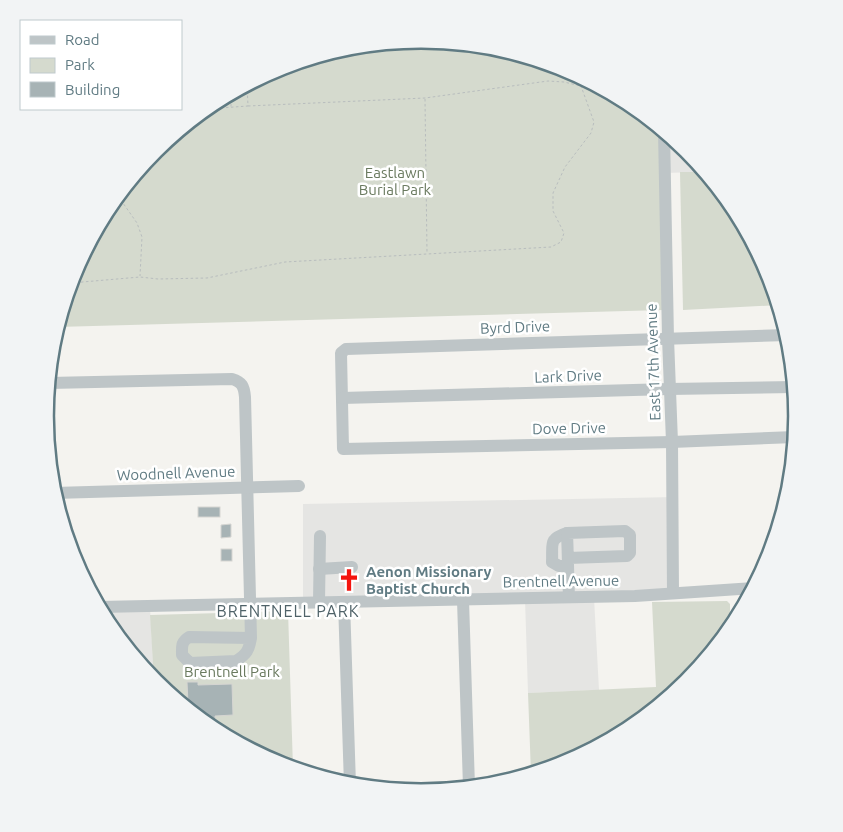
<svg xmlns="http://www.w3.org/2000/svg" width="843" height="832" viewBox="0 0 843 832" font-family="Ubuntu,sans-serif">
  <style>
    .built { fill: #e5e5e3 }
    .green { fill: #d5dace }
    .building { fill: #a7b3b5; stroke: #d5d5d2 }
    .lines { fill: none; stroke-linecap: round; stroke-linejoin: round }
    .path { stroke: #b8bdbe; stroke-width: 1; stroke-dasharray: 2.5 2.5; stroke-linecap: butt }
    .minor { stroke: #bec5c7; stroke-width: 12 }
    .labels { text-anchor: middle; dominant-baseline: central; stroke-width: 5; stroke-linejoin: round; paint-order: stroke }
    .park-label { font-size: 15px; fill: #6a7a5f; stroke: #fff }
    .street-label { font-size: 15px; fill: #607b83; stroke: #fff }
    .poi-label { font-size: 15px; font-weight: bold; fill: #607b83; stroke: #fff; text-anchor: start }
    .neighbourhood-label { font-size: 16px; letter-spacing: 1px; fill: #4f6268; stroke: #fff }
    .rim { fill: none; stroke: #607b83; stroke-width: 2.5 }
  </style>
  <rect width="100%" height="100%" fill="#f4f3ef"/>
  <g class="built">
    <polygon points="660,128 688,150 705,172 661,173"/>
    <polygon points="676,497 675,591 594,598 599,690 528,693 525,599 303,603 303,504"/>
    <polygon points="150,607 154,680 109,625 100,608"/>
  </g>
  <g class="green">
    <polygon points="449,43 495,47 566,69 631,104 660,128 663,310 57,327 74,272 109,207 156,150 213,103 278,69 348,47 375,45"/>
    <polygon points="680,172 705,172 734,207 769,272 779,305 683,310"/>
    <polygon points="727,601 730,604 730,629 687,682 630,729 565,763 531,774 528,693 656,687 652,602"/>
    <polygon points="288,611 293,768 277,763 212,728 155,682 154,680 150,615"/>
  </g>
  <g class="building">
    <rect x="198" y="507" width="22" height="10"/>
    <polygon points="231,524 231,537 221,538 221,525"/>
    <rect x="221" y="549" width="11" height="12"/>
    <polygon points="187,682 198,682 198,685 232,684 233,715 215,716 216,728 212,728 182,703 188,703"/>
  </g>
  <g class="lines">
    <g class="path">
      <polyline points="231,94 231,107"/>
      <polyline points="425,99 427,253"/>
      <polyline points="248,106 425,98 548,81 564,82 581,86"/>
      <polyline points="206,109 248,106 247,85"/>
      <polyline points="118,196 137,223 142,237 140,276"/>
      <polyline points="71,283 140,277 158,279 207,278 285,262 551,247 561,242 564,233 553,211 553,193 565,167 591,133 594,122 581,86 581,77"/>
    </g>
    <g class="minor">
      <polyline points="664,131 668,338 672,442 673,593"/>
      <polyline points="788,335 346,349 341,353 343,449 672,442 795,437"/>
      <path d="M49,383L232,379C242,382 244,386 245,397L251,638C249,650 247,654 236,661L190,663L182,655C182,646 181,642 189,637L251,638"/>
      <polyline points="342,398 669,389 795,387"/>
      <polyline points="54,493 299,486"/>
      <path d="M567,533C548,539 553,544 552,562L559,566H568"/>
      <path d="M568,558L627,556L630,553V535L625,531L567,533C568,555 568,576 569,597"/>
      <polyline points="319,569 352,567"/>
      <polyline points="463,600 469,787"/>
      <polyline points="319,602 320,536"/>
      <polyline points="344,602 350,785"/>
      <polyline points="99,607 635,596 754,588"/>
    </g>
  </g>
  <defs>
    <symbol id="church-bare" viewBox="-9 -9 18 18"><path d="M-1.2-6h2.4v3.5h3.3v2.4h-3.3V6h-2.4V-.1h-3.3v-2.4h3.3Z" fill="#f4150f" stroke="#fff" stroke-width="2.5" paint-order="stroke"/></symbol>
  </defs>
  <g fill-rule="evenodd">
    <use href="#church-bare" x="333" y="564" width="32" height="32"/>
  </g>
  <g class="labels">
    <g class="park-label">
      <text x="395" y="172">Eastlawn<tspan x="395" dy="17">Burial Park</tspan></text>
      <text x="232" y="671">Brentnell Park</text>
    </g>
    <g class="street-label">
      <text transform="translate(515 327) rotate(-2)">Byrd Drive</text>
      <text transform="translate(653 362) rotate(-92)">East 17th Avenue</text>
      <text transform="translate(568 376) rotate(-2)">Lark Drive</text>
      <text transform="translate(569 428) rotate(-1)">Dove Drive</text>
      <text transform="translate(176 473) rotate(-2)">Woodnell Avenue</text>
      <text transform="translate(561 581) rotate(-1)">Brentnell Avenue</text>
    </g>
    <g class="poi-label">
      <text x="366" y="571">Aenon Missionary<tspan x="366" dy="17">Baptist Church</tspan></text>
    </g>
    <g class="neighbourhood-label">
      <text x="288" y="611">BRENTNELL PARK</text>
    </g>
  </g>
  <path d="M0 0H843V832H0ZM54 416a367 367 0 1 1 734 0a367 367 0 1 1-734 0Z" fill="#f2f4f5" fill-rule="evenodd"/>
  <path class="rim" d="M54 416a367 367 0 1 1 734 0a367 367 0 1 1-734 0Z"/>
  <rect x="20" y="20" width="162" height="90" fill="#ffffff" stroke="#bfcacd"/>
  <rect x="30" y="36" width="25" height="8" fill="#bec5c7" stroke="#bfcacd"/>
  <text x="65" y="45" font-size="15" fill="#607b83">Road</text>
  <rect x="30" y="58" width="25" height="15" fill="#d5dace" stroke="#bfcacd"/>
  <text x="65" y="70" font-size="15" fill="#607b83">Park</text>
  <rect x="30" y="82" width="25" height="15" fill="#a7b3b5" stroke="#bfcacd"/>
  <text x="65" y="95" font-size="15" fill="#607b83">Building</text>
</svg>
